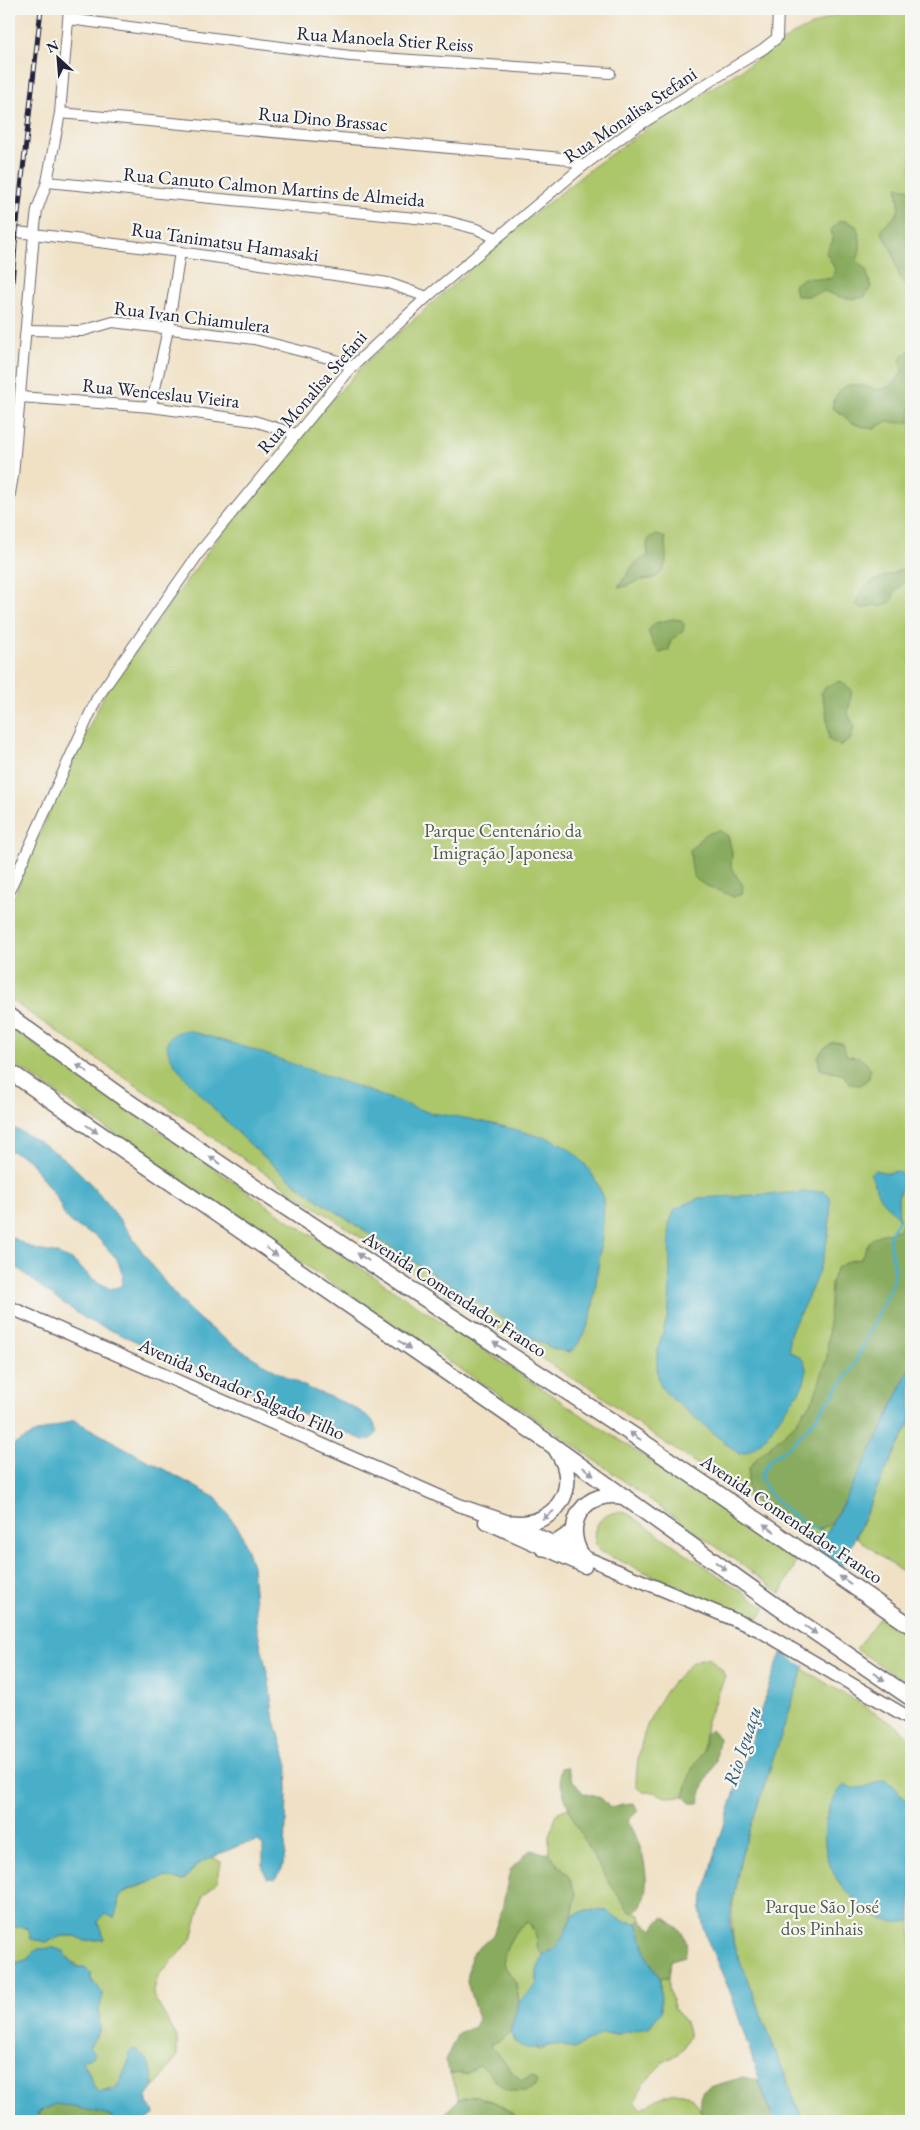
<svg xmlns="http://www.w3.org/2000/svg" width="920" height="2130" viewBox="0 0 920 2130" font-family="'EB Garamond',serif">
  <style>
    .green { fill: #acc66b; stroke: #677453 }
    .forest { fill: #89ab5f; stroke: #56664d }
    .water { fill: #4aafc9; stroke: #366882 }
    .pier { fill: #f0e1c5 }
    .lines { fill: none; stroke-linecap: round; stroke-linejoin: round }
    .stream { stroke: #4aafc9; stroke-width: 3 }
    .minor-casing { stroke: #6a656b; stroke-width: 12 }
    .major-casing { stroke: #6a656b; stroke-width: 15 }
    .highway-casing { stroke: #6a656b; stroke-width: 18 }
    .minor { stroke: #fff; stroke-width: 10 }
    .major { stroke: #fff; stroke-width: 12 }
    .highway { stroke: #fff; stroke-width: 15 }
    .rail-casing { stroke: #22223b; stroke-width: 5 }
    .rail { stroke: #f6f6f2; stroke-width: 3; stroke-dasharray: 9; stroke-linecap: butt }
    .oneway { fill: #9c9ca7 }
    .labels { text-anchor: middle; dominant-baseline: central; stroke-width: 4.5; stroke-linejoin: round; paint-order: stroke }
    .street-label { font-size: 19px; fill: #22223b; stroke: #f6f6f2 }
    .park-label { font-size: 19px; fill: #525b4c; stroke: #f6f6f2 }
    .water-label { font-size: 20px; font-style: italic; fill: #325a74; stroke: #f6f6f2 }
  </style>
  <rect width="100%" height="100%" fill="#f6f6f2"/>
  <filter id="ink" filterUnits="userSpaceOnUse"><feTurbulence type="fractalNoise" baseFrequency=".02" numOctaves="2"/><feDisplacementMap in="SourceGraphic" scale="10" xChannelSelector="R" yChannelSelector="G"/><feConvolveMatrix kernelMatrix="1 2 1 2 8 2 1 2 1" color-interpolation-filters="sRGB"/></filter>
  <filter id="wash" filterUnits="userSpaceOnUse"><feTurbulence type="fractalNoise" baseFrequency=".0096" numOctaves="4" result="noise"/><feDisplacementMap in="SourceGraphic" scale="20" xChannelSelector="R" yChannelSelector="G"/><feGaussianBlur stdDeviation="1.12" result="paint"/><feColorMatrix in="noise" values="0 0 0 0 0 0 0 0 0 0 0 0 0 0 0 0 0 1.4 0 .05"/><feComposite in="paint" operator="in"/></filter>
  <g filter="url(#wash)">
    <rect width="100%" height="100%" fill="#f0e1c5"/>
    <g class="green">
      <polygon points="848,9 911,9 911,1365 849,1494 818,1549 774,1519 750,1499 647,1431 589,1386 571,1378 306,1201 9,999 9,902 16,893 29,856 105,693 214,543 304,431 366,362 511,233 593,167 668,114 738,72 794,34"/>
      <polygon points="9,1027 287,1219 798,1559 781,1593 558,1434 237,1220 9,1060"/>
      <polygon points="911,1421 911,1579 856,1537 879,1484"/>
      <path d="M621,1512L627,1513L766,1608L756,1623L599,1551C587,1532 599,1512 621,1512Z"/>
      <polygon points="882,1614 911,1636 911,1686 856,1649"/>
      <path d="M709,1658L722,1670L725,1677L706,1723L703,1752L692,1770L684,1796L666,1797L654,1792H643L636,1787C636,1745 651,1701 683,1672C686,1668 690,1663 694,1661C698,1659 705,1659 709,1658Z"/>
      <path d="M803,1669L898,1727L911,1738V2121H803L734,1946C726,1898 743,1850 757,1804C771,1759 787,1714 803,1669Z"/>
      <polygon points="569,1808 596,1861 630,1911 640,1915 641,1920 637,1923 622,1921 606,1911 587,1910 572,1916 576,1895 569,1877 549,1854 549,1835 558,1812"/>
      <path d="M212,1857L221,1862L218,1880L203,1896L192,1939L158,1976L153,1995L177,2037V2057C168,2067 165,2079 154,2086L152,2071L129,2061C119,2081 123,2088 99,2092C90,2085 91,2071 82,2062L91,2042L97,2036L100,2029L99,2011L100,2004L91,1976L66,1957L29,1959L9,1965V1926L28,1928L46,1942L62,1936H76L85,1941L104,1939L102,1931L97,1922L104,1914L117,1911L119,1897L129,1890L166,1877L183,1881L198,1864Z"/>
      <path d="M529,1922L536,1936L538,1950L543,1955L537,1971V1984L519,2002L516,1983L503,1964C505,1948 513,1928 529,1922Z"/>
      <path d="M660,1978H669V1989L674,2007L685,2022L689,2036L682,2051L664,2062L642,2084L636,2102L642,2109C655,2100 677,2084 692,2098C698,2105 702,2114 707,2121H518C514,2110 486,2096 475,2097C469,2097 464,2098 459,2099L450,2073L467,2074L478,2065L487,2069L495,2081L522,2080C511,2074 511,2069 503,2060C498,2054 494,2051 490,2044L499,2041L510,2032L515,2042L540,2049L555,2044L574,2049L602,2034H618L661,2012Z"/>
    </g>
    <g class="forest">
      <path d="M898,187L911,189V288C898,280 898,270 894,257C892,248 885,239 881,231C886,222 897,218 899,208C900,201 896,195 898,187Z"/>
      <path d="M839,221H846L856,226C861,238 862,247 857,260L866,270L871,287L865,297C849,300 839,298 825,291L808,296H796L794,285L804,278L832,279L835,269L826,252L833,241L831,230Z"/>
      <path d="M911,348V420L907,423L886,422L873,429L860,426L850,422L842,414L832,408C835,394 843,382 859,385C867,386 874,391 882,389C892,388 898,378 903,371L900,359Z"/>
      <path d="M658,535L665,538C665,553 671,570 654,578C651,580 646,579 642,580C634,582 628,586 619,588V585C631,571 629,564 648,556L647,544L650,537Z"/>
      <path d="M905,568L911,569V576L894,593L891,602L882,607L874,605L863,609L856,605C860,580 885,578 905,568Z"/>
      <polygon points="673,619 681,620 684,624 683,631 671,640 669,650 660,653 653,644 648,631 655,623"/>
      <polygon points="840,681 852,690 848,713 854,727 850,740 840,746 829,740 826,709 821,693 827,686"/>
      <path d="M719,830L728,836L732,852L731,867L743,886L742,894L733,897C722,890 697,886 693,874C691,866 691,857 690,850L704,835Z"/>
      <polygon points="833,1042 842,1043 847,1056 859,1057 870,1067 869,1078 861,1085 849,1084 844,1075 820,1069 818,1057 822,1050"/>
      <path d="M911,1197V1365L878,1438L832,1523L821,1529L788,1524L774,1519L750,1499L747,1483L749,1468L758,1457L793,1426L814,1398L827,1359L831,1283L836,1269L848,1261L861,1259C871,1233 874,1237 898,1230C906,1220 906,1209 911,1197Z"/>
      <polygon points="711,1730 719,1738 716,1760 703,1787 699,1803 690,1803 684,1796 692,1769 703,1752 705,1735"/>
      <path d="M567,1767L573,1781L583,1793L601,1798L610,1808L622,1804L634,1803L638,1811L628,1820C640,1842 651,1873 644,1898C643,1903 639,1908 636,1912H630C611,1888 552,1796 561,1768Z"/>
      <path d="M530,1850L549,1854L569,1877L576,1895L572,1916L563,1937L555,1948L543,1955L538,1950L536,1936L529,1922C513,1928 505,1948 503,1964L516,1983L519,2002L510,2032L499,2041L490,2044C494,2051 498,2054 503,2060C511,2069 511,2074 522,2080L531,2076L537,2080C535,2088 531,2091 523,2091C494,2094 499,2073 478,2065L467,2074L450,2073L445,2061L458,2033L474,2027L478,2019L467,1982L471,1955L493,1935L502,1909L510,1870Z"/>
      <path d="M664,1917C679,1928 691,1936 685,1956L671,1960L669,1978H660L647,1957L637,1923L641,1920L653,1930L658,1921Z"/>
      <path d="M743,2077L758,2080L773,2121H707L700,2111L702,2091C715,2084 729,2082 743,2077Z"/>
      <path d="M476,2096C489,2101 513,2107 518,2121H438L459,2099Z"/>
      <path d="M56,2104C70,2106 107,2108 113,2121H39L37,2118L40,2111Z"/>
    </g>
    <g class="water">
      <path d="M187,1030L251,1049L430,1113C465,1117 501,1125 534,1135C541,1137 550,1138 556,1141C578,1152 595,1173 602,1195C607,1210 599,1258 597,1275C594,1301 592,1335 570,1352L556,1350L535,1340C478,1301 418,1265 359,1227C342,1215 323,1204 306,1191C264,1160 227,1124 192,1085C178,1069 147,1037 187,1030Z"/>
      <path d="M9,1126C35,1138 60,1153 81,1174C129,1220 155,1286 210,1328C239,1350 272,1370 304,1386C323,1395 345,1401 363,1413C372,1418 375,1423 377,1433L372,1439L363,1440L87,1320L46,1291L9,1261V1236L36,1250L55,1253L72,1260L93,1279L110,1289L121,1286L123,1276L117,1259L96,1236L77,1227L65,1217L57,1198L27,1158L9,1150Z"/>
      <path d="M874,1170L889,1173L897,1171L901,1174L904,1183L898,1196L899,1220C895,1210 884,1205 879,1196C875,1188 875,1181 870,1174Z"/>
      <path d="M824,1191L830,1196C833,1233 821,1271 804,1305C796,1322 786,1332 790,1352C796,1355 803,1357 805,1364C811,1384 791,1401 781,1415C771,1430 758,1452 739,1454L671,1398L661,1387L657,1372V1353L668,1315L670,1291L669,1224L675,1209L699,1198Z"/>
      <polygon points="911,1365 911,1421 879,1484 826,1601 742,1853 731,1909 730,1925 734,1946 803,2121 773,2121 731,1994 706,1937 700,1910 718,1844 772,1676 792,1627 818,1549 878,1438"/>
      <polygon points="74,1420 216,1498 241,1532 252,1566 257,1628 269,1681 273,1714 288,1765 285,1855 282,1869 276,1879 267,1878 263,1869 263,1846 258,1841 240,1845 198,1864 183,1881 166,1877 129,1889 119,1897 117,1911 114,1918 104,1914 97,1922 102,1931 104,1939 85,1941 76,1936 62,1936 46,1942 31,1939 28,1928 9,1926 9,1447 38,1432"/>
      <path d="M884,1780L893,1785L911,1806V1921C887,1926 877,1918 859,1903C852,1897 843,1889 838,1881C819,1851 819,1811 844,1785C859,1793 869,1784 884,1780Z"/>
      <path d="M587,1910L607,1911L622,1921L637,1923L648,1959L660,1978L661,2012L649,2027L618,2034H602L574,2049C567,2047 560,2044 554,2045C532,2047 522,2056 510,2032L519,2002L537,1984V1971L543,1955L555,1948L563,1937L572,1916Z"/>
      <path d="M53,1948L64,1951L66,1957L77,1967H85L91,1973V1981L97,1985L103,1995L99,2011L100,2029L89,2048L95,2053L93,2057L84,2059L82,2062C91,2071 90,2085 99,2092L113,2090L118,2086L129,2061L128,2053L134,2049C149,2057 152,2071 154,2086L147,2096V2104L153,2110L154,2115L144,2121H113L111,2117L103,2113L56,2104L40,2111L33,2121H9V1965L29,1959L36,1949Z"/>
    </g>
    <polygon class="pier" points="812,1558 840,1577 829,1602 806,1667 779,1652"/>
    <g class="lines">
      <g class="stream">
        <polyline points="9,98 13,9"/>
        <path d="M828,1535C799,1521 773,1507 760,1476L772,1458L789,1447L811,1424L852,1369L891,1287L895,1269L889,1242L891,1233L899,1220"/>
      </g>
    </g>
  </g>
  <g filter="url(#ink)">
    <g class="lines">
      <defs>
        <g id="minor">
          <polyline points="69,19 350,56 610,73"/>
          <polyline points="60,113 562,158 583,166"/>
          <polyline points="47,182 446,221 477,229 496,238"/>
          <polyline points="9,231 180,252 388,283 427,297"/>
          <polyline points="26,330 82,331 113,322 254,339 336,360 352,367"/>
          <polyline points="20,397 151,407 254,421 296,434"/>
          <polyline points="151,407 168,329 180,252"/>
          <polyline points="9,499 13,476 34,234 37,210 47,182 60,113 69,9"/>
          <polyline points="9,891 97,698 199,553 352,367 427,297 583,166 633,129 763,49 777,38 778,9"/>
        </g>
        <g id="major">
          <polyline points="9,1307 459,1505 512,1523 582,1556 759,1630 911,1719"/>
          <polyline points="485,1522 585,1567"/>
        </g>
        <g id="highway">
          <polyline points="9,1016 123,1098 256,1188 636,1437 911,1626"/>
          <polyline points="9,1071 549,1443 775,1605 911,1698"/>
          <path d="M512,1523C554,1528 583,1488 557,1451"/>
          <polyline points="543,1548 556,1543 574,1531"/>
          <path d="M582,1556C561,1522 586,1488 625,1497"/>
        </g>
      </defs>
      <use href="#minor" class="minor-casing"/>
      <use href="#major" class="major-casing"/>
      <use href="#highway" class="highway-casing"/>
      <use href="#minor" class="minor"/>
      <use href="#major" class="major"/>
      <use href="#highway" class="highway"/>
      <defs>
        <polyline id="rail" points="9,322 16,232 41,9"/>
      </defs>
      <use href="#rail" class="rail-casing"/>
      <use href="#rail" class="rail"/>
    </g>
    <defs><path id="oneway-solid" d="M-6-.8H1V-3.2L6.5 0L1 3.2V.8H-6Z" transform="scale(1.25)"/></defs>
    <g class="oneway">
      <use href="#oneway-solid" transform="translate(82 1068) rotate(-144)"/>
      <use href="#oneway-solid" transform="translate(92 1129) rotate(35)"/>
      <use href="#oneway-solid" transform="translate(215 1160) rotate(-146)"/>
      <use href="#oneway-solid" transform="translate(272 1252) rotate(35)"/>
      <use href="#oneway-solid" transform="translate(363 1257) rotate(-147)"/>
      <use href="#oneway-solid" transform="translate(405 1345) rotate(35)"/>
      <use href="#oneway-solid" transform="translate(499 1346) rotate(-146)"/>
      <use href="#oneway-solid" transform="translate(635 1436) rotate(-146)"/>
      <use href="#oneway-solid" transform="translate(588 1471) rotate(35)"/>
      <use href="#oneway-solid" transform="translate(548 1515) rotate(144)"/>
      <use href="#oneway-solid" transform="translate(769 1528) rotate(-145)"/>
      <use href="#oneway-solid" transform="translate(721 1566) rotate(36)"/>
      <use href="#oneway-solid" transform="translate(845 1580) rotate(-146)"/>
      <use href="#oneway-solid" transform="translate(811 1630) rotate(35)"/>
      <use href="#oneway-solid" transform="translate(879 1677) rotate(34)"/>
    </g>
  </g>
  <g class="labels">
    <g class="street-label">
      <text transform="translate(385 39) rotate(4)">Rua Manoela Stier Reiss</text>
      <text transform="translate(630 115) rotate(-34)">Rua Monalisa Stefani</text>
      <text transform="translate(323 119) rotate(5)">Rua Dino Brassac</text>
      <text transform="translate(274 187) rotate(5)">Rua Canuto Calmon Martins de Almeida</text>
      <text transform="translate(225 242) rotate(8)">Rua Tanimatsu Hamasaki</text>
      <text transform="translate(192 317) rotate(7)">Rua Ivan Chiamulera</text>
      <text transform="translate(312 392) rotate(-49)">Rua Monalisa Stefani</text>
      <text transform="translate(161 393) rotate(6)">Rua Wenceslau Vieira</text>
      <text transform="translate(455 1294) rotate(33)">Avenida Comendador Franco</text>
      <text transform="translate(242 1389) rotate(24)">Avenida Senador Salgado Filho</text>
      <text transform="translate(792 1519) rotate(34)">Avenida Comendador Franco</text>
    </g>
    <g class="park-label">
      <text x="503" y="830">Parque Centenário da<tspan x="503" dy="22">Imigração Japonesa</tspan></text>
      <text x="822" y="1906">Parque São José<tspan x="822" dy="22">dos Pinhais</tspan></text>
    </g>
    <g class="water-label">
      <text transform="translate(742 1746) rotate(-72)">Rio Iguaçu</text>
    </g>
  </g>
  <rect width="920" height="2130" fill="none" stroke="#f6f6f2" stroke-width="30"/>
  <g transform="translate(58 58) rotate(334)" stroke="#f6f6f2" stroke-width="4" paint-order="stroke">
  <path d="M0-4L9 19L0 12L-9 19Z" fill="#22223b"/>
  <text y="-8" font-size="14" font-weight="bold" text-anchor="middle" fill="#22223b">N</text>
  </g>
</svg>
